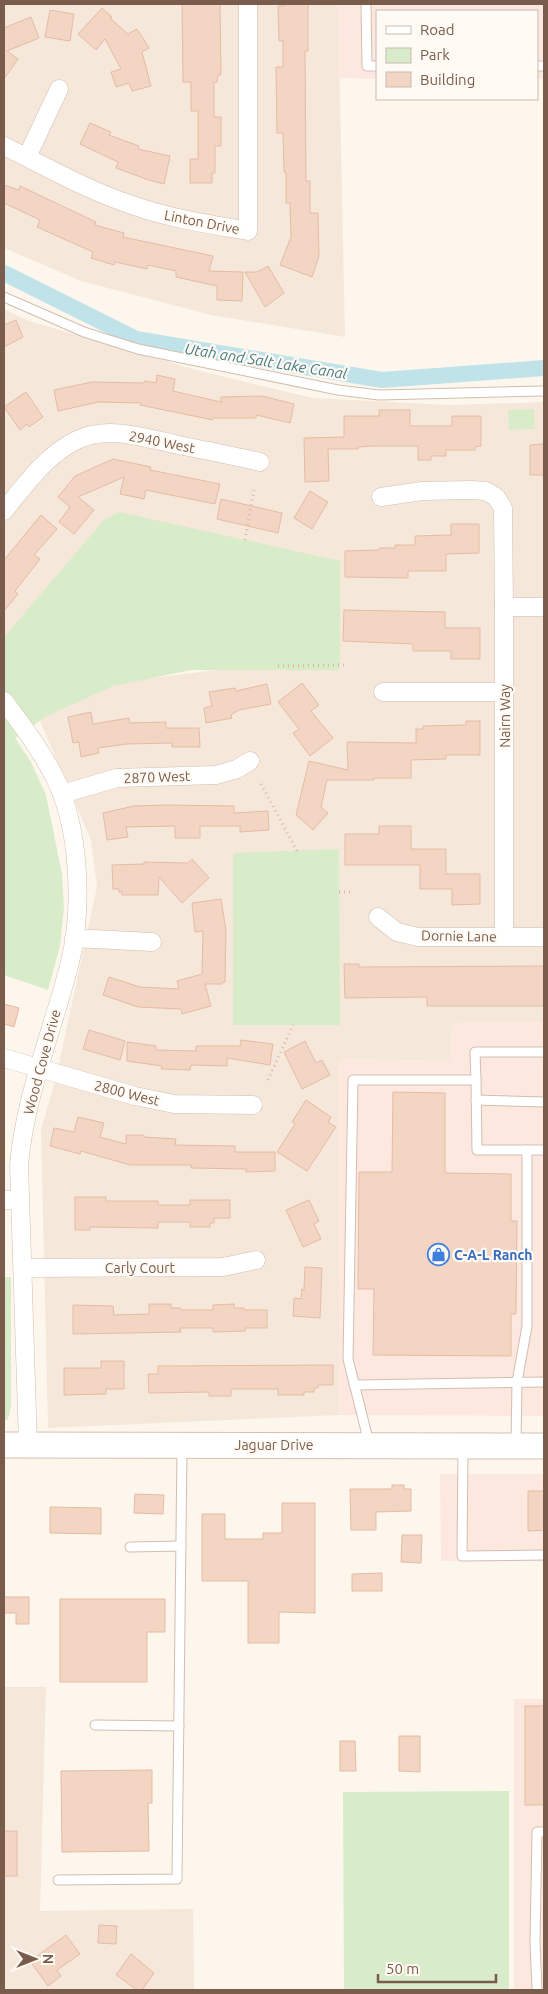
<svg xmlns="http://www.w3.org/2000/svg" width="548" height="1994" viewBox="0 0 548 1994" font-family="Ubuntu,sans-serif">
  <style>
    .residential { fill: #f5e8da }
    .commercial { fill: #fde8e0 }
    .green { fill: #d8ecc9 }
    .lines { fill: none; stroke-linecap: round; stroke-linejoin: round }
    .canal { stroke: #bfe3e8; stroke-width: 16 }
    .building { fill: #f3d5c3; stroke: #e6bba3 }
    .lane-casing { stroke: #d1beb0; stroke-width: 11 }
    .street-casing { stroke: #d1beb0; stroke-width: 19 }
    .secondary-casing { stroke: #d6c0b0; stroke-width: 27 }
    .path { stroke: #d9b8a5; stroke-width: 3; stroke-dasharray: 1 4; stroke-linecap: butt }
    .lane { stroke: #fff; stroke-width: 9 }
    .street { stroke: #fff; stroke-width: 18 }
    .secondary { stroke: #fff; stroke-width: 25 }
    .labels { text-anchor: middle; dominant-baseline: central; stroke-width: 4.5; stroke-linejoin: round; paint-order: stroke }
    .street-label { font-size: 14px; fill: #7a5c4d; stroke: #fffaf3 }
    .shop-label { font-size: 14px; font-weight: bold; fill: #366cbe; stroke: #fffaf3; text-anchor: start }
    .water-label { font-size: 15px; font-style: italic; fill: #437c86; stroke: #fffaf3 }
  </style>
  <rect width="100%" height="100%" fill="#fdf6ec"/>
  <g class="residential">
    <polygon points="4,4 338,4 345,337 211,315 81,281 4,248"/>
    <polygon points="4,309 29,321 200,371 313,398 449,405 544,402 544,1022 452,1023 451,1061 339,1059 339,1415 48,1428 41,1129 55,1082 97,887 91,840 37,714 118,682 339,655 4,640"/>
    <polygon points="4,1687 46,1687 40,1911 193,1909 194,1990 4,1990"/>
  </g>
  <g class="commercial">
    <polygon points="338,4 544,4 544,79 537,79 537,11 377,11 377,79 339,78"/>
    <polygon points="544,1022 544,1416 339,1415 339,1059 450,1061 452,1023"/>
    <polygon points="440,1474 544,1474 544,1561 441,1561"/>
    <rect x="514" y="1699" width="30" height="291"/>
  </g>
  <g class="green">
    <polygon points="534,409 535,429 509,430 508,410"/>
    <polygon points="119,512 340,561 340,670 191,670 113,686 47,716 15,738 31,762 46,795 62,874 64,907 60,946 48,990 4,975 4,637 104,520"/>
    <polygon points="339,849 340,1025 233,1025 233,853"/>
    <polygon points="4,1277 11,1277 11,1406 8,1419 4,1421"/>
    <polygon points="509,1791 509,1990 344,1990 343,1792"/>
  </g>
  <g class="lines">
    <polyline class="canal" points="4,273 136,339 382,380 544,368"/>
  </g>
  <g class="building">
    <polygon points="182,4 220,4 221,75 218,75 217,82 214,82 214,117 221,117 221,146 215,146 215,173 212,173 212,183 190,183 190,159 198,159 198,111 191,111 191,82 183,82"/>
    <polygon points="285,4 308,4 308,51 305,51 306,181 310,181 310,213 318,213 319,256 312,277 280,265 291,237 290,203 286,203 286,172 284,172 283,133 277,133 276,67 283,67 283,41 279,41 278,6 285,6"/>
    <polygon points="102,8 112,17 110,18 128,34 137,29 143,38 149,48 142,52 151,86 132,91 129,83 116,87 111,72 121,69 105,39 96,50 78,34"/>
    <polygon points="50,10 74,14 70,41 45,37"/>
    <polygon points="31,17 39,38 7,51 18,59 4,79 4,28"/>
    <polygon points="90,123 111,132 109,135 139,146 138,149 170,156 164,184 149,180 116,168 118,162 80,144"/>
    <polygon points="4,185 19,190 20,186 96,222 95,225 124,233 123,237 213,256 209,271 243,272 242,301 217,300 217,286 176,277 176,271 148,265 147,269 115,262 114,265 91,258 93,252 37,227 40,220 4,203"/>
    <polygon points="268,266 284,293 265,307 245,272 257,272"/>
    <polygon points="16,320 23,337 4,347 4,325"/>
    <polygon points="157,375 175,379 173,391 221,402 221,397 262,396 294,404 290,423 256,415 256,418 213,418 213,420 140,405 141,403 99,402 58,411 54,390 92,382 144,383 145,381 156,383"/>
    <polygon points="26,392 43,417 29,427 27,424 20,430 4,407"/>
    <polygon points="379,410 410,410 410,426 452,426 452,416 481,416 481,446 475,447 475,450 446,450 446,456 431,456 431,460 418,460 418,446 374,446 358,447 358,449 328,449 329,481 305,482 304,438 344,437 344,416 379,416"/>
    <polygon points="544,444 544,475 530,475 530,445"/>
    <polygon points="113,459 151,467 150,470 220,484 215,504 146,490 144,499 120,494 124,477 78,497 94,510 74,534 59,522 70,507 58,497 75,476"/>
    <polygon points="310,491 328,502 312,529 294,518"/>
    <polygon points="221,499 282,513 278,533 217,519"/>
    <polygon points="41,515 57,529 34,555 40,559 15,591 18,594 4,611 4,560"/>
    <polygon points="451,524 479,524 479,553 446,554 446,571 408,571 408,578 345,577 345,551 379,550 379,548 395,548 395,545 415,545 415,536 451,535"/>
    <polygon points="344,610 445,612 445,628 480,628 480,659 451,659 451,651 413,651 413,644 343,641"/>
    <polygon points="302,683 319,705 311,711 333,738 310,756 293,733 299,729 278,702"/>
    <polygon points="267,684 271,704 239,710 231,715 232,718 206,723 204,708 212,706 209,692 235,688 236,691"/>
    <polygon points="91,712 93,724 129,718 130,723 166,722 166,728 199,728 200,747 172,747 172,743 127,744 98,748 99,753 81,757 79,742 73,743 68,717"/>
    <polygon points="466,721 480,721 480,755 446,755 446,759 411,760 411,778 374,778 374,780 327,780 321,807 328,813 313,830 296,815 309,761 348,770 347,742 416,743 416,729 423,729 423,726 466,725"/>
    <polygon points="165,805 234,806 234,813 268,811 269,830 240,832 240,826 200,826 200,838 175,838 175,826 126,827 128,837 107,840 103,813 134,806"/>
    <polygon points="379,826 411,826 411,849 446,849 446,874 480,874 480,904 452,905 452,889 420,889 420,865 345,865 345,834 379,834"/>
    <polygon points="192,859 209,878 182,903 159,877 158,895 122,895 122,892 119,892 119,889 113,889 112,865 144,864 144,862 188,863"/>
    <polygon points="221,899 226,930 225,982 223,982 222,984 205,984 211,1006 182,1014 181,1009 138,1007 103,995 109,977 140,987 179,989 177,981 202,974 203,931 195,932 192,903"/>
    <polygon points="344,964 359,964 359,967 544,966 544,1006 427,1006 427,997 345,998"/>
    <polygon points="4,1004 19,1008 14,1027 4,1024"/>
    <polygon points="89,1030 125,1041 120,1060 83,1049"/>
    <polygon points="241,1040 273,1044 270,1065 227,1058 227,1066 191,1065 190,1070 161,1069 162,1066 127,1061 127,1042 156,1046 156,1050 196,1051 196,1046 240,1046"/>
    <polygon points="305,1041 316,1063 322,1060 330,1075 302,1089 284,1052"/>
    <polygon points="393,1092 445,1093 445,1173 511,1174 511,1221 517,1221 516,1314 511,1314 511,1356 373,1355 374,1289 358,1289 359,1172 392,1172"/>
    <polygon points="306,1100 331,1117 328,1122 336,1127 307,1171 277,1152 295,1124 292,1122"/>
    <polygon points="78,1117 104,1123 100,1137 126,1144 126,1135 144,1135 144,1137 176,1139 175,1145 235,1146 235,1152 275,1152 275,1171 246,1172 246,1169 191,1168 191,1165 130,1165 81,1151 80,1154 50,1146 54,1128 74,1132"/>
    <polygon points="75,1197 106,1197 106,1201 158,1201 158,1205 190,1205 190,1200 230,1200 230,1218 214,1218 214,1223 210,1223 210,1227 190,1227 190,1222 158,1222 158,1228 90,1227 90,1230 75,1230"/>
    <polygon points="309,1200 319,1221 314,1224 321,1239 303,1247 286,1210"/>
    <polygon points="305,1267 322,1268 320,1318 293,1316 294,1298 301,1299 302,1289 304,1290"/>
    <polygon points="149,1304 171,1304 171,1308 181,1308 181,1310 213,1310 213,1305 234,1304 234,1308 244,1308 244,1310 267,1310 267,1328 245,1328 245,1331 213,1332 213,1328 180,1328 181,1332 73,1334 73,1305 113,1306 114,1315 149,1314"/>
    <polygon points="101,1361 124,1361 124,1389 106,1389 106,1394 64,1395 64,1368 101,1368"/>
    <polygon points="333,1365 333,1385 318,1385 318,1388 314,1388 314,1392 304,1392 304,1395 278,1395 278,1389 231,1389 231,1396 209,1396 209,1392 149,1393 148,1374 158,1374 158,1366"/>
    <polygon points="392,1485 404,1485 404,1489 411,1489 411,1511 376,1512 376,1530 351,1530 350,1489 392,1489"/>
    <polygon points="528,1491 544,1491 544,1530 528,1531"/>
    <polygon points="135,1494 164,1495 163,1514 134,1513"/>
    <polygon points="282,1503 315,1503 315,1613 279,1612 279,1643 248,1643 248,1581 202,1581 202,1514 225,1514 225,1539 263,1539 263,1533 282,1533"/>
    <polygon points="50,1507 101,1508 101,1534 50,1533"/>
    <polygon points="402,1535 422,1535 421,1563 401,1562"/>
    <polygon points="382,1573 382,1591 352,1591 352,1574"/>
    <polygon points="4,1597 29,1597 29,1624 16,1624 16,1613 4,1613"/>
    <polygon points="60,1599 165,1599 165,1632 147,1632 147,1682 60,1682"/>
    <rect x="525" y="1706" width="19" height="99"/>
    <polygon points="399,1736 420,1736 420,1772 399,1771"/>
    <polygon points="340,1741 355,1741 356,1771 340,1771"/>
    <polygon points="152,1770 152,1803 148,1803 149,1851 62,1852 61,1771"/>
    <rect x="4" y="1831" width="13" height="45"/>
    <polygon points="99,1925 117,1926 116,1944 98,1943"/>
    <polygon points="66,1935 80,1954 57,1970 61,1976 48,1986 30,1961"/>
    <polygon points="131,1954 154,1973 142,1990 137,1990 116,1975"/>
  </g>
  <g class="lines">
    <defs>
      <g id="lane">
        <polyline points="366,4 367,66 377,66"/>
        <polyline points="537,66 544,66"/>
        <polyline points="4,297 84,332 138,349 338,390 379,395 544,391"/>
        <polyline points="476,1080 475,1052 544,1052"/>
        <polyline points="476,1100 544,1102"/>
        <polyline points="354,1385 544,1382"/>
        <polyline points="369,1443 348,1359 353,1080 476,1080 477,1150 544,1150"/>
        <polyline points="516,1445 517,1382 527,1326 527,1150"/>
        <polyline points="463,1448 462,1556 544,1555"/>
        <polyline points="130,1547 181,1546"/>
        <polyline points="95,1725 179,1726"/>
        <polyline points="58,1880 177,1879 182,1448"/>
        <polyline points="537,1990 535,1942 537,1832 544,1832"/>
      </g>
      <g id="street">
        <path d="M4,146C45,166 85,189 129,204C167,218 208,224 248,231V4"/>
        <polyline points="27,157 59,89"/>
        <polyline points="381,497 422,491 471,490 486,491 496,497 503,508 504,607 504,937"/>
        <path d="M4,511C25,485 46,455 77,440C108,425 146,438 178,445C205,450 233,456 260,462"/>
        <polyline points="504,607 544,607"/>
        <polyline points="383,692 505,692"/>
        <path d="M4,701C22,725 40,749 54,776C80,826 83,909 70,962C53,1030 25,1095 19,1165L28,1445"/>
        <polyline points="62,794 117,778 216,775 237,769 250,761"/>
        <polyline points="378,917 397,932 418,937 544,937"/>
        <polyline points="74,938 152,942"/>
        <polyline points="4,1058 135,1096 174,1104 253,1105"/>
        <polyline points="4,1200 20,1200"/>
        <polyline points="24,1268 223,1267 256,1260"/>
      </g>
      <polyline id="secondary" points="4,1445 544,1446"/>
    </defs>
    <use href="#lane" class="lane-casing"/>
    <use href="#street" class="street-casing"/>
    <use href="#secondary" class="secondary-casing"/>
    <g class="path">
      <polyline points="245,540 254,490"/>
      <polyline points="278,666 347,665"/>
      <polyline points="261,784 297,851"/>
      <polyline points="339,892 350,892"/>
      <polyline points="268,1080 293,1025"/>
    </g>
    <use href="#lane" class="lane"/>
    <use href="#street" class="street"/>
    <use href="#secondary" class="secondary"/>
  </g>
  <defs>
    <symbol id="shop-ring" viewBox="-11 -11 22 22"><circle r="9.5" fill="#fffaf3" stroke="#3f7fe0" stroke-width="1.5"/><path d="M-5-2.5h2.3a2.7 3.5 0 0 1 5.4 0H5L5.5 6h-11ZM-1.5-2.5h3a1.5 2.3 0 0 0-3 0Z" fill="#3f7fe0"/></symbol>
  </defs>
  <g fill-rule="evenodd">
    <use href="#shop-ring" x="426" y="1242" width="25" height="25"/>
  </g>
  <g class="labels">
    <g class="street-label">
      <text transform="translate(202 222) rotate(11)">Linton Drive</text>
      <text transform="translate(162 442) rotate(11)">2940 West</text>
      <text transform="translate(505 716) rotate(-90)">Nairn Way</text>
      <text transform="translate(157 777) rotate(-2)">2870 West</text>
      <text transform="translate(459 936) rotate(1)">Dornie Lane</text>
      <text transform="translate(42 1062) rotate(-75)">Wood Cove Drive</text>
      <text transform="translate(127 1093) rotate(14)">2800 West</text>
      <text x="140" y="1268">Carly Court</text>
      <text x="274" y="1445">Jaguar Drive</text>
    </g>
    <g class="shop-label">
      <text x="454" y="1255">C-A-L Ranch</text>
    </g>
    <g class="water-label">
      <text transform="translate(266 361) rotate(9)">Utah and Salt Lake Canal</text>
    </g>
  </g>
  <rect width="548" height="1994" fill="none" stroke="#7a5c4d" stroke-width="10"/>
  <rect x="376" y="10" width="162" height="90" fill="#fffaf3" stroke="#cabbb1"/>
  <rect x="386" y="26" width="25" height="8" fill="#ffffff" stroke="#cabbb1"/>
  <text x="420" y="35" font-size="15" fill="#7a5c4d">Road</text>
  <rect x="386" y="48" width="25" height="15" fill="#d8ecc9" stroke="#cabbb1"/>
  <text x="420" y="60" font-size="15" fill="#7a5c4d">Park</text>
  <rect x="386" y="72" width="25" height="15" fill="#f3d5c3" stroke="#cabbb1"/>
  <text x="420" y="85" font-size="15" fill="#7a5c4d">Building</text>
  <g transform="translate(35 1959) rotate(90)" stroke="#fffaf3" stroke-width="4" paint-order="stroke">
  <path d="M0-4L9 19L0 12L-9 19Z" fill="#7a5c4d"/>
  <text y="-8" font-size="14" font-weight="bold" text-anchor="middle" fill="#7a5c4d">N</text>
  </g>
  <path d="M378 1974v8h118v-8" fill="none" stroke="#7a5c4d" stroke-width="2.5"/>
  <text x="386" y="1974" font-size="15" fill="#7a5c4d" stroke="#fffaf3" stroke-width="4" paint-order="stroke">50 m</text>
</svg>
